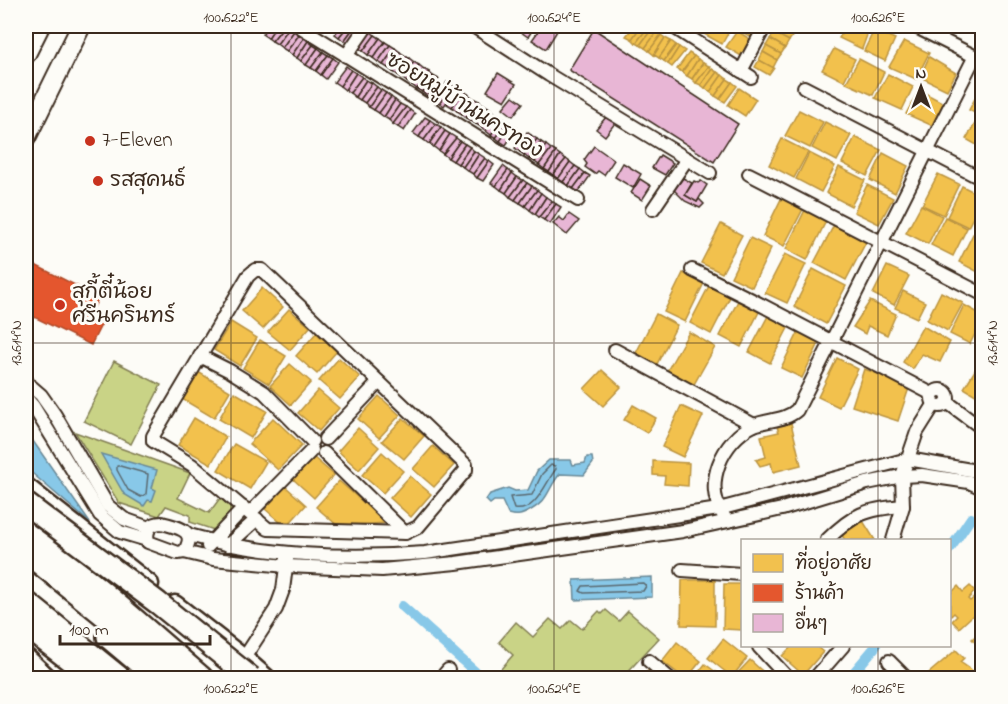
<svg xmlns="http://www.w3.org/2000/svg" width="1008" height="704" viewBox="0 0 1008 704" font-family="'Indie Flower','Playpen Sans Thai',sans-serif">
  <style>
    .green { fill: #c9d386; stroke: #827e52; stroke-width: 1.5 }
    .water { fill: #88c8e8; stroke: #698997; stroke-width: 1.5 }
    .homes { fill: #f2c14e; stroke: #bb9440; stroke-width: 1.5 }
    .shops { fill: #e4572e; stroke: #b14a29; stroke-width: 1.5 }
    .lines { fill: none; stroke-linecap: round; stroke-linejoin: round }
    .shore { stroke: #5a696f; stroke-width: 1.5 }
    .canal { stroke: #88c8e8; stroke-width: 10 }
    .building { fill: #e8b6d5; stroke: #3b2a1e; stroke-width: 1.5 }
    .street-casing { stroke: #3b2a1e; stroke-width: 16 }
    .secondary-casing { stroke: #3b2a1e; stroke-width: 21 }
    .primary-casing { stroke: #3b2a1e; stroke-width: 22 }
    .highway-casing { stroke: #3b2a1e; stroke-width: 26 }
    .street { stroke: #fdfcf7; stroke-width: 12 }
    .secondary { stroke: #fdfcf7; stroke-width: 16 }
    .primary { stroke: #fdfcf7; stroke-width: 18 }
    .highway { stroke: #fdfcf7; stroke-width: 21 }
    .highway-bridge-casing { stroke: #3b2a1e; stroke-width: 26; stroke-linecap: butt }
    .highway-bridge { stroke: #fdfcf7; stroke-width: 21 }
    .ticks { fill: none; stroke: #3b2a1e; stroke-width: 1.5; stroke-opacity: 0.45 }
    .poi-dot { fill: #c8321e; stroke: #fdfcf7; stroke-width: 2 }
    .labels { text-anchor: middle; dominant-baseline: central; stroke-width: 6; stroke-linejoin: round; paint-order: stroke }
    .street-label { font-size: 21px; fill: #3b2a1e; stroke: #fdfcf7 }
    .poi-label { font-size: 21px; fill: #3b2a1e; stroke: #fdfcf7; text-anchor: start }
    .neatline { fill: none; stroke: #3b2a1e; stroke-width: 2 }
    .ticks-label { font-size: 15px; text-anchor: middle; fill: #3b2a1e }
  </style>
  <rect width="100%" height="100%" fill="#fdfcf7"/>
  <filter id="ink" filterUnits="userSpaceOnUse"><feTurbulence type="fractalNoise" baseFrequency=".0167" numOctaves="2"/><feDisplacementMap in="SourceGraphic" scale="12" xChannelSelector="R" yChannelSelector="G"/><feConvolveMatrix kernelMatrix="1 2 1 2 8 2 1 2 1" color-interpolation-filters="sRGB"/></filter>
  <g filter="url(#ink)">
    <g class="green">
      <polygon points="114,361 161,385 131,444 84,421"/>
      <polygon points="75,432 190,473 178,498 209,513 220,498 236,512 214,530 190,522 190,515 166,506 159,516 119,503"/>
      <polygon points="606,610 619,621 628,611 659,638 622,678 496,678 494,677 513,655 499,642 516,622 533,637 550,619 562,629 571,620 582,629 599,611 602,614"/>
    </g>
    <g class="water">
      <polygon points="26,431 90,523 26,468"/>
      <polygon points="101,454 157,470 152,488 156,490 152,501 148,500 144,506 124,494"/>
      <path d="M587,457H592L593,463L584,475L560,474C547,489 550,499 531,510C522,515 518,517 508,514L502,501H494L490,504L486,500L490,494L508,488L515,491L528,490L537,471L549,460H571L573,465L585,463Z"/>
      <polygon points="652,577 652,597 575,600 574,580"/>
    </g>
    <g class="homes">
      <polygon points="634,26 641,26 632,39 626,36"/>
      <polygon points="641,26 649,26 636,43 632,39"/>
      <polygon points="649,26 652,29 640,45 636,43"/>
      <polygon points="710,26 728,26 731,28 722,44 704,34"/>
      <polygon points="739,26 760,26 753,38 737,29"/>
      <polygon points="780,26 798,26 795,33"/>
      <polygon points="846,26 870,27 862,49 839,38"/>
      <polygon points="778,27 793,35 789,41 774,33"/>
      <polygon points="652,29 657,32 645,48 640,45"/>
      <polygon points="874,30 895,39 885,61 864,51"/>
      <polygon points="737,31 753,41 743,57 726,47"/>
      <polygon points="657,32 661,35 649,51 645,48"/>
      <polygon points="774,33 789,41 785,48 770,39"/>
      <polygon points="661,35 665,38 654,55 649,51"/>
      <polygon points="665,38 671,41 659,58 654,55"/>
      <polygon points="770,39 785,48 781,54 766,46"/>
      <polygon points="671,41 676,45 664,61 659,58"/>
      <polygon points="904,41 929,53 916,79 889,67"/>
      <polygon points="676,45 679,47 668,64 664,61"/>
      <polygon points="766,46 781,54 777,60 763,52"/>
      <polygon points="679,47 685,51 672,67 668,64"/>
      <polygon points="834,49 855,59 844,81 822,70"/>
      <polygon points="763,52 777,60 773,68 759,60"/>
      <polygon points="689,53 694,56 682,72 677,69"/>
      <polygon points="694,56 698,59 687,76 682,72"/>
      <polygon points="929,57 956,73 947,90 920,77"/>
      <polygon points="698,59 703,63 692,79 687,76"/>
      <polygon points="859,59 884,72 873,95 846,83"/>
      <polygon points="759,60 774,68 769,75 755,67"/>
      <polygon points="703,63 709,66 696,83 692,79"/>
      <polygon points="709,66 712,69 701,85 696,83"/>
      <polygon points="712,69 717,72 705,88 701,85"/>
      <polygon points="717,72 722,75 710,92 705,88"/>
      <polygon points="888,74 913,87 902,110 875,98"/>
      <polygon points="722,75 727,79 715,96 710,92"/>
      <polygon points="727,79 732,82 720,99 715,96"/>
      <polygon points="732,82 737,86 725,102 720,99"/>
      <polygon points="982,85 982,117 969,110"/>
      <polygon points="739,88 756,99 745,116 728,105"/>
      <polygon points="919,90 944,103 933,126 906,114"/>
      <polygon points="799,110 823,122 810,148 785,136"/>
      <polygon points="825,122 851,135 837,161 812,148"/>
      <polygon points="976,122 982,125 982,148 966,139"/>
      <polygon points="855,137 881,150 867,176 842,163"/>
      <polygon points="782,139 808,152 794,178 769,165"/>
      <polygon points="809,153 835,166 821,192 796,179"/>
      <polygon points="883,153 908,166 895,193 870,180"/>
      <polygon points="839,167 865,180 851,206 826,193"/>
      <polygon points="938,174 959,184 944,215 922,205"/>
      <polygon points="867,185 893,198 879,224 854,212"/>
      <polygon points="962,186 982,196 982,200 968,227 947,217"/>
      <polygon points="782,197 804,207 784,246 763,236"/>
      <polygon points="921,205 942,216 928,244 906,233"/>
      <polygon points="805,210 826,221 807,260 786,249"/>
      <polygon points="945,217 967,228 953,256 931,245"/>
      <polygon points="982,218 982,236 975,233"/>
      <polygon points="721,224 742,235 722,273 701,263"/>
      <polygon points="834,225 866,242 846,280 814,263"/>
      <polygon points="973,234 982,238 982,269 980,273 959,262"/>
      <polygon points="750,238 771,248 752,287 731,277"/>
      <polygon points="785,254 806,264 787,303 765,293"/>
      <polygon points="887,266 909,276 894,305 873,294"/>
      <polygon points="813,269 846,286 826,324 794,307"/>
      <polygon points="683,273 704,283 685,322 664,312"/>
      <polygon points="710,284 731,295 711,334 690,323"/>
      <polygon points="262,288 283,307 263,329 242,311"/>
      <polygon points="903,291 925,302 917,318 895,308"/>
      <polygon points="941,292 963,303 948,331 927,320"/>
      <polygon points="740,297 761,308 741,347 720,336"/>
      <polygon points="870,301 896,314 887,335 868,326 865,334 853,327"/>
      <polygon points="964,305 982,315 982,320 970,344 950,334"/>
      <polygon points="289,309 310,327 290,350 268,332"/>
      <polygon points="656,314 677,325 657,364 636,353"/>
      <polygon points="769,314 790,324 770,363 749,352"/>
      <polygon points="231,322 257,338 240,366 214,350"/>
      <polygon points="923,326 950,342 940,362 922,354 913,369 903,362"/>
      <polygon points="800,329 821,339 802,378 781,368"/>
      <polygon points="689,332 715,347 693,386 667,371"/>
      <polygon points="316,333 337,351 317,374 296,356"/>
      <polygon points="260,340 286,356 269,384 243,368"/>
      <polygon points="339,358 360,377 340,399 319,381"/>
      <polygon points="837,358 858,369 839,407 818,397"/>
      <polygon points="982,359 982,399 964,388"/>
      <polygon points="290,364 311,382 291,405 270,386"/>
      <polygon points="864,369 910,385 898,421 852,406"/>
      <polygon points="602,370 621,387 603,406 584,389"/>
      <polygon points="198,372 230,391 214,418 182,399"/>
      <polygon points="318,390 339,408 319,431 298,413"/>
      <polygon points="234,392 267,411 251,438 219,419"/>
      <polygon points="379,396 400,415 379,438 358,419"/>
      <polygon points="633,405 656,418 647,433 624,420"/>
      <polygon points="681,406 703,416 683,457 662,447"/>
      <polygon points="194,418 226,437 211,464 178,445"/>
      <polygon points="273,418 302,445 278,470 249,444"/>
      <polygon points="403,418 424,436 404,459 382,441"/>
      <polygon points="791,423 801,465 773,472 771,463 760,466 756,460 766,457 761,436 779,432 777,427"/>
      <polygon points="358,428 379,447 359,470 338,451"/>
      <polygon points="234,444 266,462 250,489 218,470"/>
      <polygon points="433,446 454,465 434,487 413,469"/>
      <polygon points="382,452 403,471 383,493 362,475"/>
      <polygon points="313,457 334,475 314,498 293,479"/>
      <polygon points="653,461 689,463 688,486 664,484 665,476 653,475"/>
      <polygon points="410,476 431,494 411,517 390,498"/>
      <polygon points="339,481 387,523 338,526 316,507"/>
      <polygon points="285,486 306,505 286,527 265,509"/>
      <polygon points="863,521 875,540 845,540 841,534"/>
      <polygon points="682,580 715,580 715,626 681,625"/>
      <polygon points="724,584 742,584 742,630 723,629"/>
      <polygon points="958,586 963,592 970,586 975,591 968,599 970,601 982,591 982,607 959,628 952,621 957,616 954,613 950,617 950,594"/>
      <polygon points="982,630 982,650 972,639"/>
      <polygon points="723,639 747,658 732,677 708,658"/>
      <polygon points="677,642 701,661 687,678 684,678 662,661"/>
      <polygon points="792,646 816,646 823,652 803,675 782,656"/>
      <polygon points="956,650 964,658 960,662 973,671 970,676 973,678 923,678"/>
      <polygon points="750,660 770,678 733,678"/>
      <polygon points="705,664 724,678 694,678"/>
      <polygon points="648,671 657,678 641,678"/>
    </g>
    <polygon class="shops" points="35,265 99,297 89,317 102,323 91,345 26,313 26,283"/>
    <g class="lines">
      <g class="shore">
        <path d="M551,465L555,466L556,469C545,483 536,513 514,509L510,497L532,495L542,474Z"/>
        <polygon points="117,466 120,466 148,474 146,494 141,497 128,490 117,470"/>
        <polygon points="643,583 646,586 643,591 584,593 580,591 583,586"/>
      </g>
      <g class="canal">
        <polyline points="950,549 971,518"/>
        <polyline points="402,606 482,678"/>
        <polyline points="849,678 876,646"/>
      </g>
    </g>
    <g class="building">
      <polygon points="268,26 276,26 268,38 262,34"/>
      <polygon points="276,26 284,26 272,41 268,38"/>
      <polygon points="284,26 289,28 277,44 272,41"/>
      <polygon points="341,26 348,26 339,37 335,34"/>
      <polygon points="348,26 355,26 344,41 339,37"/>
      <polygon points="355,26 361,28 349,45 344,41"/>
      <polygon points="525,26 535,26 528,37 521,32"/>
      <polygon points="542,26 560,26 546,49 532,40"/>
      <polygon points="289,28 294,31 282,48 277,44"/>
      <polygon points="594,29 738,124 714,162 569,70"/>
      <polygon points="294,31 299,35 287,51 282,48"/>
      <polygon points="369,31 375,35 363,51 358,48"/>
      <polygon points="299,35 304,38 292,55 287,51"/>
      <polygon points="375,35 380,38 368,55 363,51"/>
      <polygon points="304,38 308,41 297,58 292,55"/>
      <polygon points="380,38 385,42 373,58 368,55"/>
      <polygon points="308,41 313,45 301,61 297,58"/>
      <polygon points="385,42 390,45 378,62 373,58"/>
      <polygon points="313,45 318,48 306,65 301,61"/>
      <polygon points="390,45 395,48 383,65 378,62"/>
      <polygon points="318,48 323,52 311,68 306,65"/>
      <polygon points="395,48 400,52 388,68 383,65"/>
      <polygon points="323,52 328,55 316,71 311,68"/>
      <polygon points="400,52 404,55 393,72 388,68"/>
      <polygon points="328,55 333,58 321,75 316,71"/>
      <polygon points="404,55 409,58 398,75 393,72"/>
      <polygon points="333,58 338,62 326,79 321,75"/>
      <polygon points="409,58 414,62 402,78 398,75"/>
      <polygon points="414,62 419,65 407,82 402,78"/>
      <polygon points="419,65 424,69 412,85 407,82"/>
      <polygon points="346,66 351,70 340,86 334,82"/>
      <polygon points="424,69 429,72 417,89 412,85"/>
      <polygon points="351,70 356,73 345,90 340,86"/>
      <polygon points="429,72 433,76 422,92 417,89"/>
      <polygon points="356,73 362,77 350,93 345,90"/>
      <polygon points="498,73 516,84 505,101 487,91"/>
      <polygon points="433,76 439,79 427,96 422,92"/>
      <polygon points="362,77 366,80 355,97 350,93"/>
      <polygon points="366,80 372,83 360,100 355,97"/>
      <polygon points="447,82 452,85 440,103 435,100"/>
      <polygon points="372,83 377,87 365,103 360,100"/>
      <polygon points="452,85 456,88 444,106 440,103"/>
      <polygon points="377,87 381,90 369,107 365,103"/>
      <polygon points="459,87 464,91 452,107 447,104"/>
      <polygon points="381,90 386,93 374,110 369,107"/>
      <polygon points="464,91 468,94 457,111 452,107"/>
      <polygon points="386,93 391,97 379,113 374,110"/>
      <polygon points="468,94 473,98 462,114 457,111"/>
      <polygon points="513,96 523,103 513,116 503,108"/>
      <polygon points="391,97 395,100 384,117 379,113"/>
      <polygon points="473,98 479,101 466,118 462,114"/>
      <polygon points="395,100 400,104 389,120 384,117"/>
      <polygon points="479,101 483,104 471,121 466,118"/>
      <polygon points="400,104 406,107 393,124 389,120"/>
      <polygon points="483,104 488,107 476,124 471,121"/>
      <polygon points="406,107 410,110 398,127 393,124"/>
      <polygon points="488,107 493,111 481,127 476,124"/>
      <polygon points="410,110 415,114 404,131 398,127"/>
      <polygon points="493,111 497,114 486,131 481,127"/>
      <polygon points="497,114 502,118 491,135 486,131"/>
      <polygon points="607,116 616,122 605,136 596,129"/>
      <polygon points="425,117 430,120 419,137 413,133"/>
      <polygon points="502,118 508,121 496,138 491,135"/>
      <polygon points="430,120 436,124 424,140 419,137"/>
      <polygon points="508,121 512,125 500,141 496,138"/>
      <polygon points="436,124 441,127 429,144 424,140"/>
      <polygon points="512,125 517,128 506,145 500,141"/>
      <polygon points="441,127 445,131 434,147 429,144"/>
      <polygon points="445,131 450,134 439,151 434,147"/>
      <polygon points="527,132 531,135 520,152 515,148"/>
      <polygon points="450,134 456,138 443,154 439,151"/>
      <polygon points="531,135 537,139 524,155 520,152"/>
      <polygon points="456,138 460,141 448,158 443,154"/>
      <polygon points="537,139 541,142 529,159 524,155"/>
      <polygon points="460,141 465,144 453,161 448,158"/>
      <polygon points="541,142 546,145 535,162 529,159"/>
      <polygon points="465,144 470,147 458,164 453,161"/>
      <polygon points="546,145 551,149 539,165 535,162"/>
      <polygon points="594,146 614,160 604,175 598,171 595,174 585,167 587,164 584,160"/>
      <polygon points="470,147 474,151 463,167 458,164"/>
      <polygon points="551,149 556,152 544,169 539,165"/>
      <polygon points="474,151 479,154 468,171 463,167"/>
      <polygon points="556,152 560,155 549,172 544,169"/>
      <polygon points="479,154 485,158 473,174 468,171"/>
      <polygon points="560,155 566,159 553,175 549,172"/>
      <polygon points="660,155 673,163 665,175 652,168"/>
      <polygon points="485,158 489,161 477,178 473,174"/>
      <polygon points="566,159 570,162 558,179 553,175"/>
      <polygon points="489,161 494,165 483,181 477,178"/>
      <polygon points="570,162 575,166 563,182 558,179"/>
      <polygon points="623,163 641,174 633,188 615,177"/>
      <polygon points="503,166 508,170 496,186 491,183"/>
      <polygon points="575,166 580,169 568,186 563,182"/>
      <polygon points="580,169 585,173 573,189 568,186"/>
      <polygon points="508,170 512,173 501,190 496,186"/>
      <polygon points="512,173 517,177 506,193 501,190"/>
      <polygon points="585,173 590,176 578,193 573,189"/>
      <polygon points="517,177 523,180 510,197 506,193"/>
      <polygon points="683,178 692,183 685,195 697,202 699,199 704,204 700,208 685,201 674,190"/>
      <polygon points="640,179 651,186 642,200 631,193"/>
      <polygon points="523,180 527,183 515,200 510,197"/>
      <polygon points="694,181 698,183 701,181 707,185 697,202 685,195"/>
      <polygon points="527,183 532,186 520,203 515,200"/>
      <polygon points="532,186 537,190 525,206 520,203"/>
      <polygon points="537,190 541,193 530,210 525,206"/>
      <polygon points="541,193 546,197 535,214 530,210"/>
      <polygon points="546,197 552,201 539,217 535,214"/>
      <polygon points="552,201 556,204 544,220 539,217"/>
      <polygon points="556,204 561,207 550,224 544,220"/>
      <polygon points="569,214 579,221 567,235 553,224 559,217 564,221"/>
    </g>
    <g class="lines">
      <defs>
        <g id="street">
          <polyline points="299,26 578,200"/>
          <polyline points="473,26 549,75 710,173"/>
          <polyline points="672,26 751,77"/>
          <polyline points="914,26 982,60"/>
          <polyline points="346,56 364,30"/>
          <polyline points="741,71 765,26"/>
          <polyline points="804,87 982,179"/>
          <polyline points="749,174 982,294"/>
          <polyline points="653,209 687,159"/>
          <polygon points="255,270 262,270 466,465 466,470 418,527 405,533 268,529 192,465 153,441 153,436 248,276"/>
          <polyline points="692,270 750,299 932,394"/>
          <polyline points="615,350 754,425"/>
          <polyline points="200,356 230,371 264,392 312,441"/>
          <polyline points="26,382 41,395 55,415 108,506 124,519 149,528"/>
          <circle cx="940" cy="398" r="8"/>
          <polyline points="26,398 33,406 100,515 120,532 147,540"/>
          <polyline points="947,402 982,428"/>
          <polyline points="325,439 379,382"/>
          <polyline points="324,453 405,533"/>
          <polyline points="250,513 312,450"/>
          <path d="M724,516C702,485 722,440 754,425C769,419 785,421 797,410L975,56"/>
          <path d="M162,523C179,528 198,530 184,552L178,553L148,542C145,530 151,523 162,523Z"/>
          <path d="M189,535C263,556 349,559 425,553L719,509L908,459L982,472"/>
          <path d="M827,540C853,514 866,509 903,506"/>
          <polyline points="893,540 903,506 902,476 917,432 934,405"/>
          <polyline points="228,545 257,519"/>
          <polyline points="208,546 244,508"/>
          <polyline points="184,552 213,559 286,566 382,570 456,563 683,531 782,509 867,483 902,476 922,475 969,482 982,488"/>
          <polyline points="682,570 742,574"/>
          <polyline points="759,647 788,678"/>
          <polyline points="244,658 276,609 283,590 287,559"/>
          <polyline points="649,661 669,678"/>
          <polyline points="889,661 906,678"/>
          <polyline points="441,678 448,670"/>
          <polyline points="815,678 843,646"/>
        </g>
        <g id="secondary">
          <polyline points="26,486 150,584"/>
          <polyline points="175,604 244,658 267,678"/>
          <polyline points="26,676 28,678"/>
        </g>
        <g id="primary">
          <polyline points="26,54 40,26"/>
          <polyline points="26,138 81,26"/>
        </g>
        <g id="highway">
          <polyline points="26,530 105,594 202,678"/>
          <polyline points="26,552 132,638 169,665"/>
          <polyline points="26,602 120,678"/>
          <polyline points="26,626 93,678"/>
          <polyline points="108,637 157,678"/>
          <polyline points="26,660 45,678"/>
        </g>
      </defs>
      <use href="#street" class="street-casing"/>
      <use href="#secondary" class="secondary-casing"/>
      <use href="#primary" class="primary-casing"/>
      <use href="#highway" class="highway-casing"/>
      <use href="#street" class="street"/>
      <use href="#secondary" class="secondary"/>
      <use href="#primary" class="primary"/>
      <use href="#highway" class="highway"/>
      <defs>
        <polyline id="highway-bridge" points="26,504 158,603 251,678"/>
      </defs>
      <use href="#highway-bridge" class="highway-bridge-casing"/>
      <use href="#highway-bridge" class="highway-bridge"/>
    </g>
  </g>
  <path class="ticks" d="M231,26V678M554,26V678M878,26V540M26,343H982M878,646V678M26,673H982"/>
  <g class="poi-dot">
    <circle cx="90" cy="141" r="6"/>
    <circle cx="98" cy="181" r="6"/>
    <circle cx="60" cy="305" r="6"/>
  </g>
  <g class="labels">
    <g class="street-label">
      <text transform="translate(464 106) rotate(32)">ซอยหมู่บ้านนครทอง</text>
    </g>
    <g class="poi-label">
      <text x="102" y="141">7-Eleven</text>
      <text x="110" y="181">รสสุคนธ์</text>
      <text x="72" y="293">สุกี้ตี๋น้อย<tspan x="72" dy="24">ศรีนครินทร์</tspan></text>
    </g>
  </g>
  <rect width="1008" height="704" fill="none" stroke="#fdfcf7" stroke-width="66"/>
  <rect x="741" y="539" width="210" height="108" fill="#fdfcf7" stroke="#afa8a0" stroke-width="1.5"/>
  <rect x="753" y="554" width="30" height="18" fill="#f2c14e" stroke="#afa8a0" stroke-width="1.5"/>
  <text x="795" y="569" font-size="18" fill="#3b2a1e">ที่อยู่อาศัย</text>
  <rect x="753" y="584" width="30" height="18" fill="#e4572e" stroke="#afa8a0" stroke-width="1.5"/>
  <text x="795" y="599" font-size="18" fill="#3b2a1e">ร้านค้า</text>
  <rect x="753" y="614" width="30" height="18" fill="#e8b6d5" stroke="#afa8a0" stroke-width="1.5"/>
  <text x="795" y="629" font-size="18" fill="#3b2a1e">อื่นๆ</text>
  <g transform="translate(921 87)" stroke="#fdfcf7" stroke-width="4.5" paint-order="stroke">
  <path d="M0-4.5L10 22L0 15L-10 22Z" fill="#3b2a1e"/>
  <text y="-9" font-size="16" font-weight="bold" text-anchor="middle" fill="#3b2a1e">N</text>
  </g>
  <path d="M60 635v9h150v-9" fill="none" stroke="#3b2a1e" stroke-width="3"/>
  <text x="69" y="635" font-size="18" fill="#3b2a1e" stroke="#fdfcf7" stroke-width="4.5" paint-order="stroke">100 m</text>
  <rect x="33" y="33" width="942" height="638" class="neatline"/>
  <g class="ticks-label">
    <text x="231" y="22">100.622°E</text>
    <text x="554" y="22">100.624°E</text>
    <text x="878" y="22">100.626°E</text>
    <text transform="translate(16 343) rotate(-90)" y="5">13.614°N</text>
    <text transform="translate(992 343) rotate(-90)" y="5">13.614°N</text>
    <text x="231" y="693">100.622°E</text>
    <text x="554" y="693">100.624°E</text>
    <text x="878" y="693">100.626°E</text>
  </g>
</svg>
